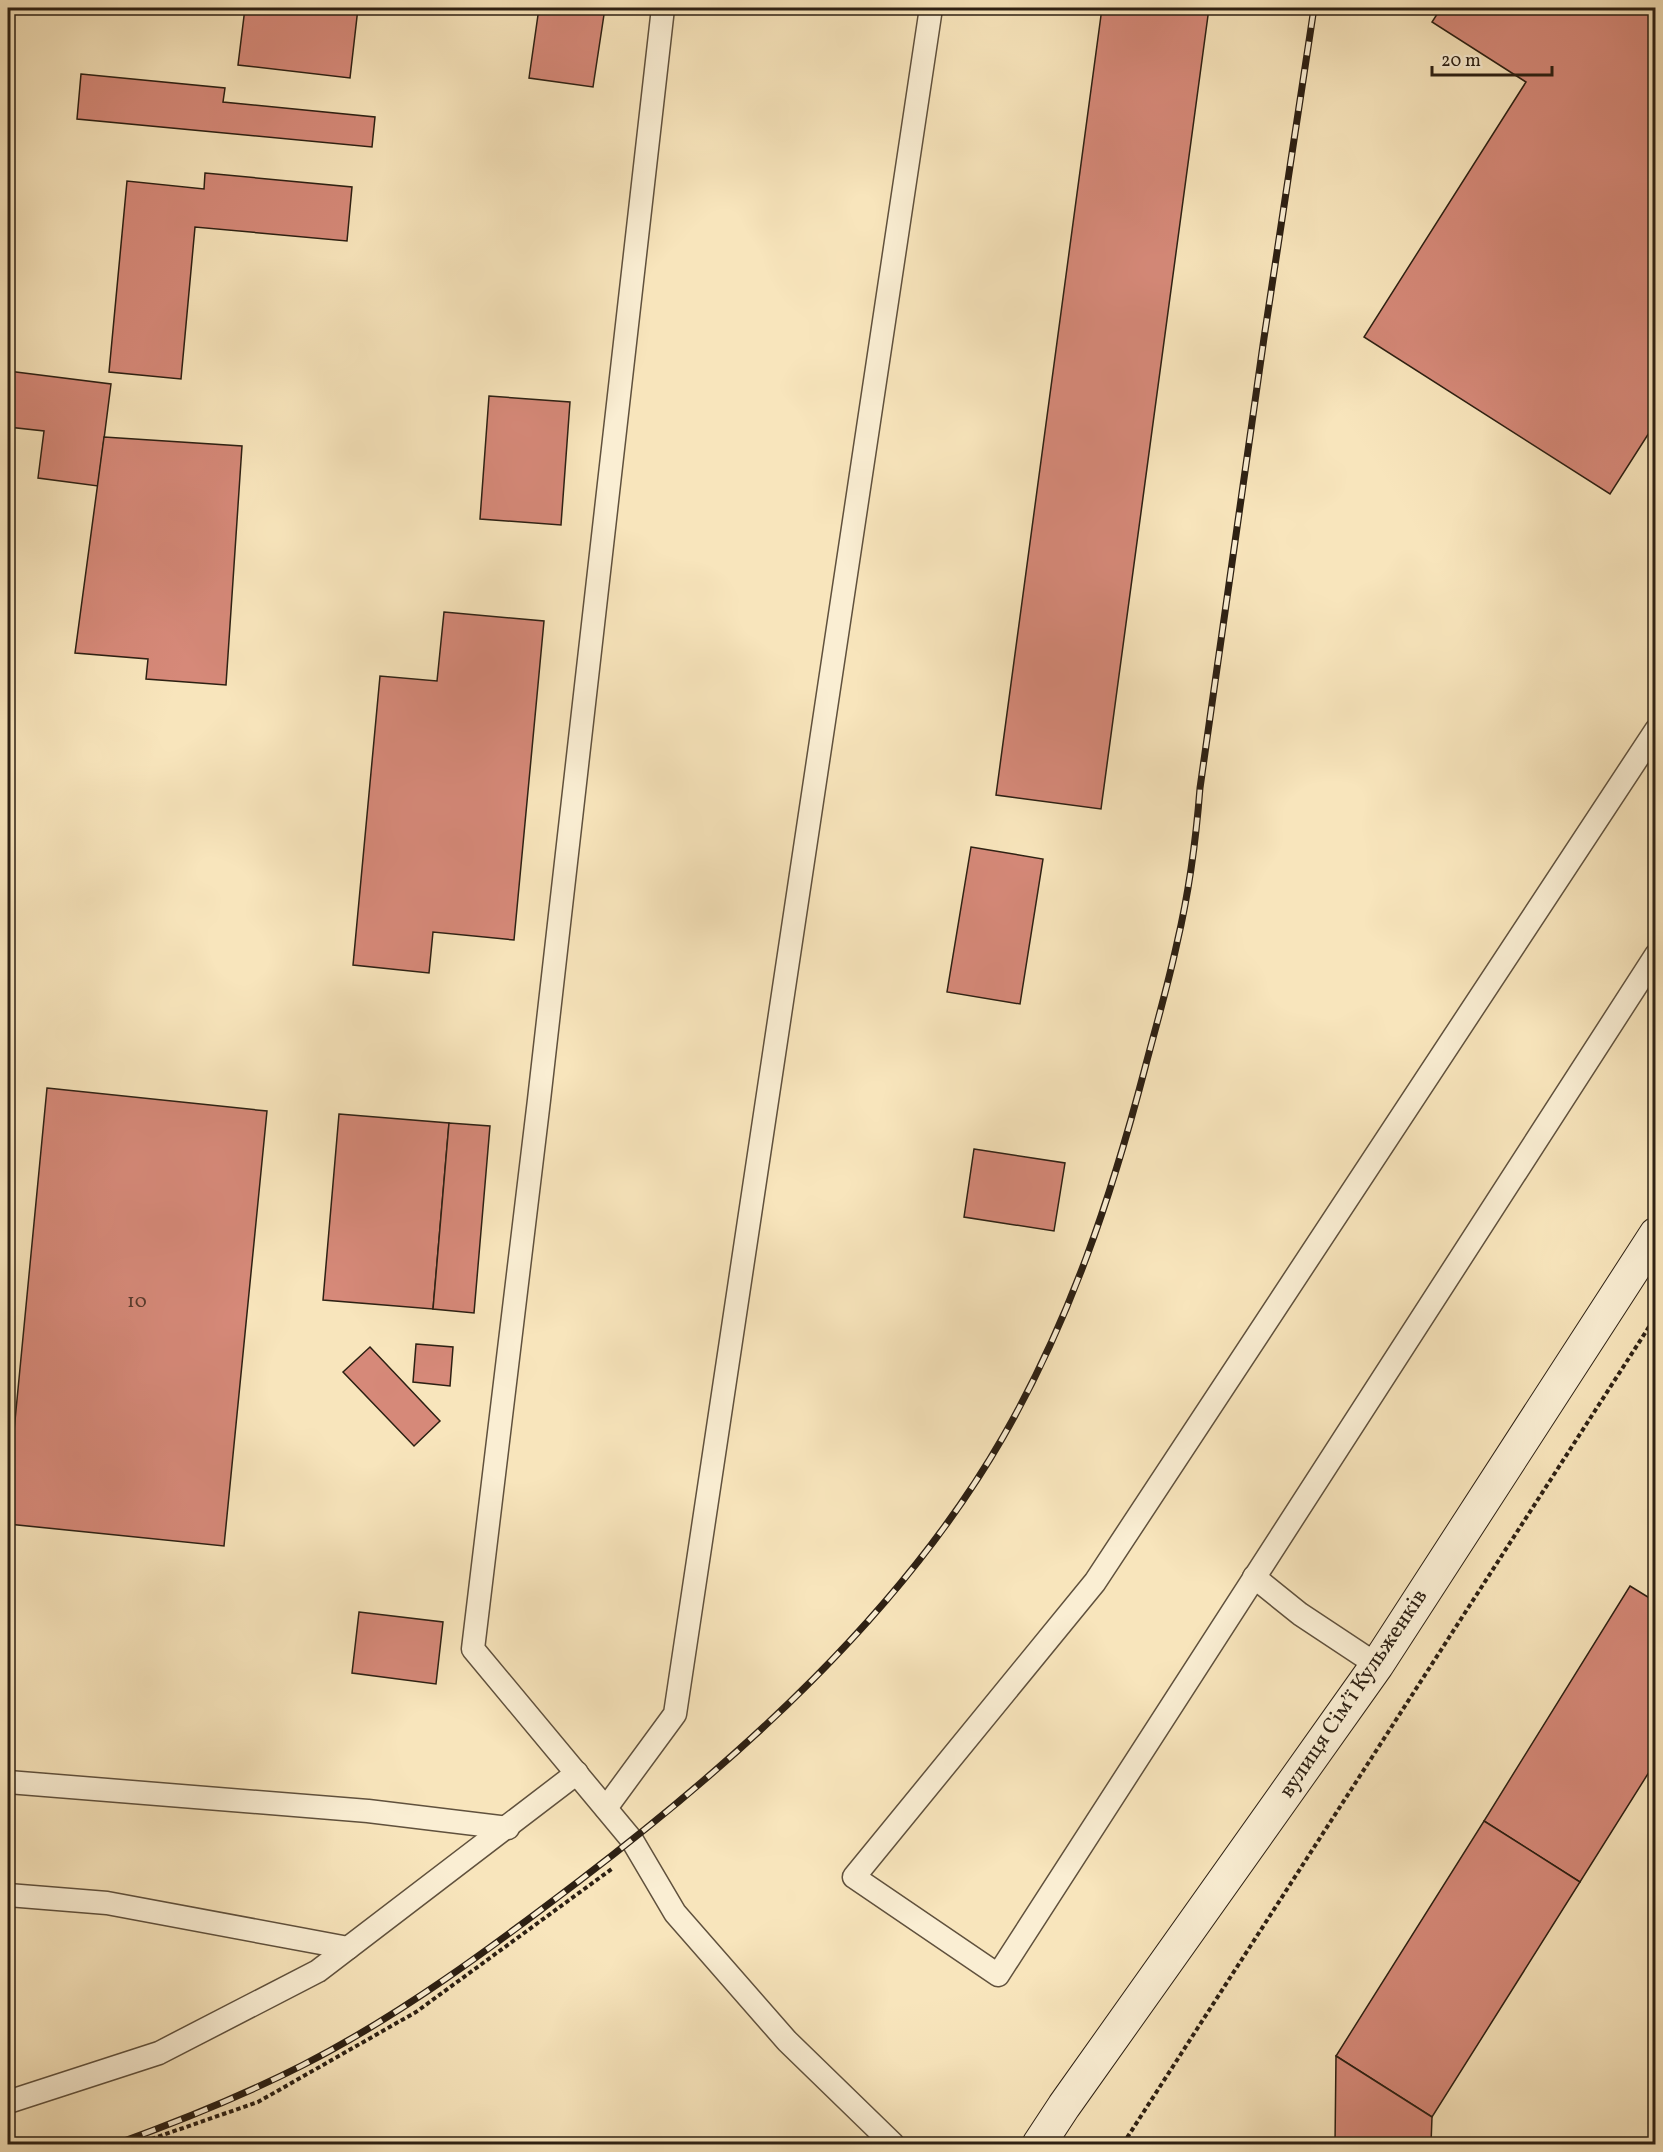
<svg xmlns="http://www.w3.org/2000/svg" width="1663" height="2152" viewBox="0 0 1663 2152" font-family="Vollkorn,serif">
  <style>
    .building { fill: #d68979; stroke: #2d2013; stroke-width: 1.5 }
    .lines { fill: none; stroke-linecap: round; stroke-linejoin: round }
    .lane-casing { stroke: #60513d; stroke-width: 25 }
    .secondary-casing { stroke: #2d2013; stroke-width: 35 }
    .path { stroke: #2d2013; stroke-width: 4; stroke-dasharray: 4.5 3; stroke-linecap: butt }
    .lane { stroke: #faeed3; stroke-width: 22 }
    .secondary { stroke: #faeed3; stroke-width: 33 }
    .rail-casing { stroke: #2d2013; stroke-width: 7 }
    .rail { stroke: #faeed3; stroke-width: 4.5; stroke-dasharray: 14; stroke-linecap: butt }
    .labels { text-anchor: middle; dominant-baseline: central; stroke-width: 4.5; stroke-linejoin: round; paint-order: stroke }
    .number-label { font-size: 20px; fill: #573a2c }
    .street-label { font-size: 22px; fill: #2d2013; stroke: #faeed3 }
  </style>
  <rect width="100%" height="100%" fill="#f8e5bc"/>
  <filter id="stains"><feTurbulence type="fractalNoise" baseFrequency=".00333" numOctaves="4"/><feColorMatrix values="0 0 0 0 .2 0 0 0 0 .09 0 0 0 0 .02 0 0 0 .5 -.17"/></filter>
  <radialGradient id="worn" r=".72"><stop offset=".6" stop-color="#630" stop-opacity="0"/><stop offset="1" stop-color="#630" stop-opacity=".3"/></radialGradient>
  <g class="building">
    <polygon points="245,8 358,8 350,78 238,65"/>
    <polygon points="539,8 605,8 593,87 529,78"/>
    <polygon points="1102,8 1209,8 1101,809 996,795"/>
    <polygon points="1441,8 1656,8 1656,422 1610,494 1364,337 1526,82 1432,22"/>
    <polygon points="81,74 225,88 223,102 375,117 372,147 77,119"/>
    <polygon points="205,173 352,187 347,241 195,227 181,379 109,372 127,181 204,189"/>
    <polygon points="8,371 111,384 98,486 38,478 44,431 8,427"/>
    <polygon points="489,396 570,402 561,525 480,519"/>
    <polygon points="104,437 242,446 226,685 146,679 148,659 75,653"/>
    <polygon points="444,612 544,621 514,940 433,932 429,973 353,965 380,676 437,681"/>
    <polygon points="971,847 1043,859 1020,1004 947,992"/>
    <polygon points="47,1088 267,1111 224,1546 8,1524 8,1493"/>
    <polygon points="339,1114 449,1123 433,1309 323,1300"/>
    <polygon points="449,1123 490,1126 474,1313 433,1309"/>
    <polygon points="974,1149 1065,1163 1054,1231 964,1217"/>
    <polygon points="416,1344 453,1347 450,1386 413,1382"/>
    <polygon points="370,1347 440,1421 414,1446 343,1372"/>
    <polygon points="1630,1586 1656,1602 1656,1761 1580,1882 1484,1821"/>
    <polygon points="359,1612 443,1622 436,1684 352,1673"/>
    <polygon points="1484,1821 1580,1882 1432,2117 1336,2056"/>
    <polygon points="1336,2056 1432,2117 1431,2144 1335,2144"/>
  </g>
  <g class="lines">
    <defs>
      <g id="lane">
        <polyline points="663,8 539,1100 473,1649 632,1840 675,1913 787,2041 893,2144"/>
        <polyline points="1656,730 1095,1582 854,1877 998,1975 1656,955"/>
        <polyline points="1254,1577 1300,1614 1377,1665"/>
        <polyline points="8,1782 368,1811 508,1828"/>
        <polyline points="606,1808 675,1714 931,8"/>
        <polyline points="8,1895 107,1903 348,1948"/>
        <polyline points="8,2102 159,2053 318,1971 577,1773"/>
      </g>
      <polyline id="secondary" points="1039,2144 1064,2106 1377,1665 1656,1234"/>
    </defs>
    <use href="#lane" class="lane-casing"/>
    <use href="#secondary" class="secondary-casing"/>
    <g class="path">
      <polyline points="137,2144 258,2102 416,2012 613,1868"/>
      <polyline points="1123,2144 1656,1316"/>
    </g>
    <use href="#lane" class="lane"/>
    <use href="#secondary" class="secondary"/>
    <defs>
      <path id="rail" d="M116,2144C180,2121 242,2096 303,2065C401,2015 491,1948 579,1881C739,1759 902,1613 1003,1437C1070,1320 1111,1198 1145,1068C1156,1026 1168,985 1177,943C1189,892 1196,840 1200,788L1264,338L1314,8"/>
    </defs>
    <use href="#rail" class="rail-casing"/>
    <use href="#rail" class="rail"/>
  </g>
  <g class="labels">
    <g class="number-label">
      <text x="137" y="1302">10</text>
    </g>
    <g class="street-label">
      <text transform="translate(1354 1694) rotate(-56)">вулиця Сімʼї Кульженків</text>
    </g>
  </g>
  <rect width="1663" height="2152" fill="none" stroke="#f8e5bc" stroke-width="30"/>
  <rect x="9" y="9" width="1645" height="2134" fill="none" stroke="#2d2013" stroke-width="3"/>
  <rect x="15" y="15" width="1633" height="2122" fill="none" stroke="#2d2013" stroke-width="1.5"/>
  <path d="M1432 66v9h120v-9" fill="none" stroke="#2d2013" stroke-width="3"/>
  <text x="1441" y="66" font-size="18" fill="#2d2013" stroke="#faeed3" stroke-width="4.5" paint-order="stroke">20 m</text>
  <rect width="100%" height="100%" filter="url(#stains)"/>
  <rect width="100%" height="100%" fill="url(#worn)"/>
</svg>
